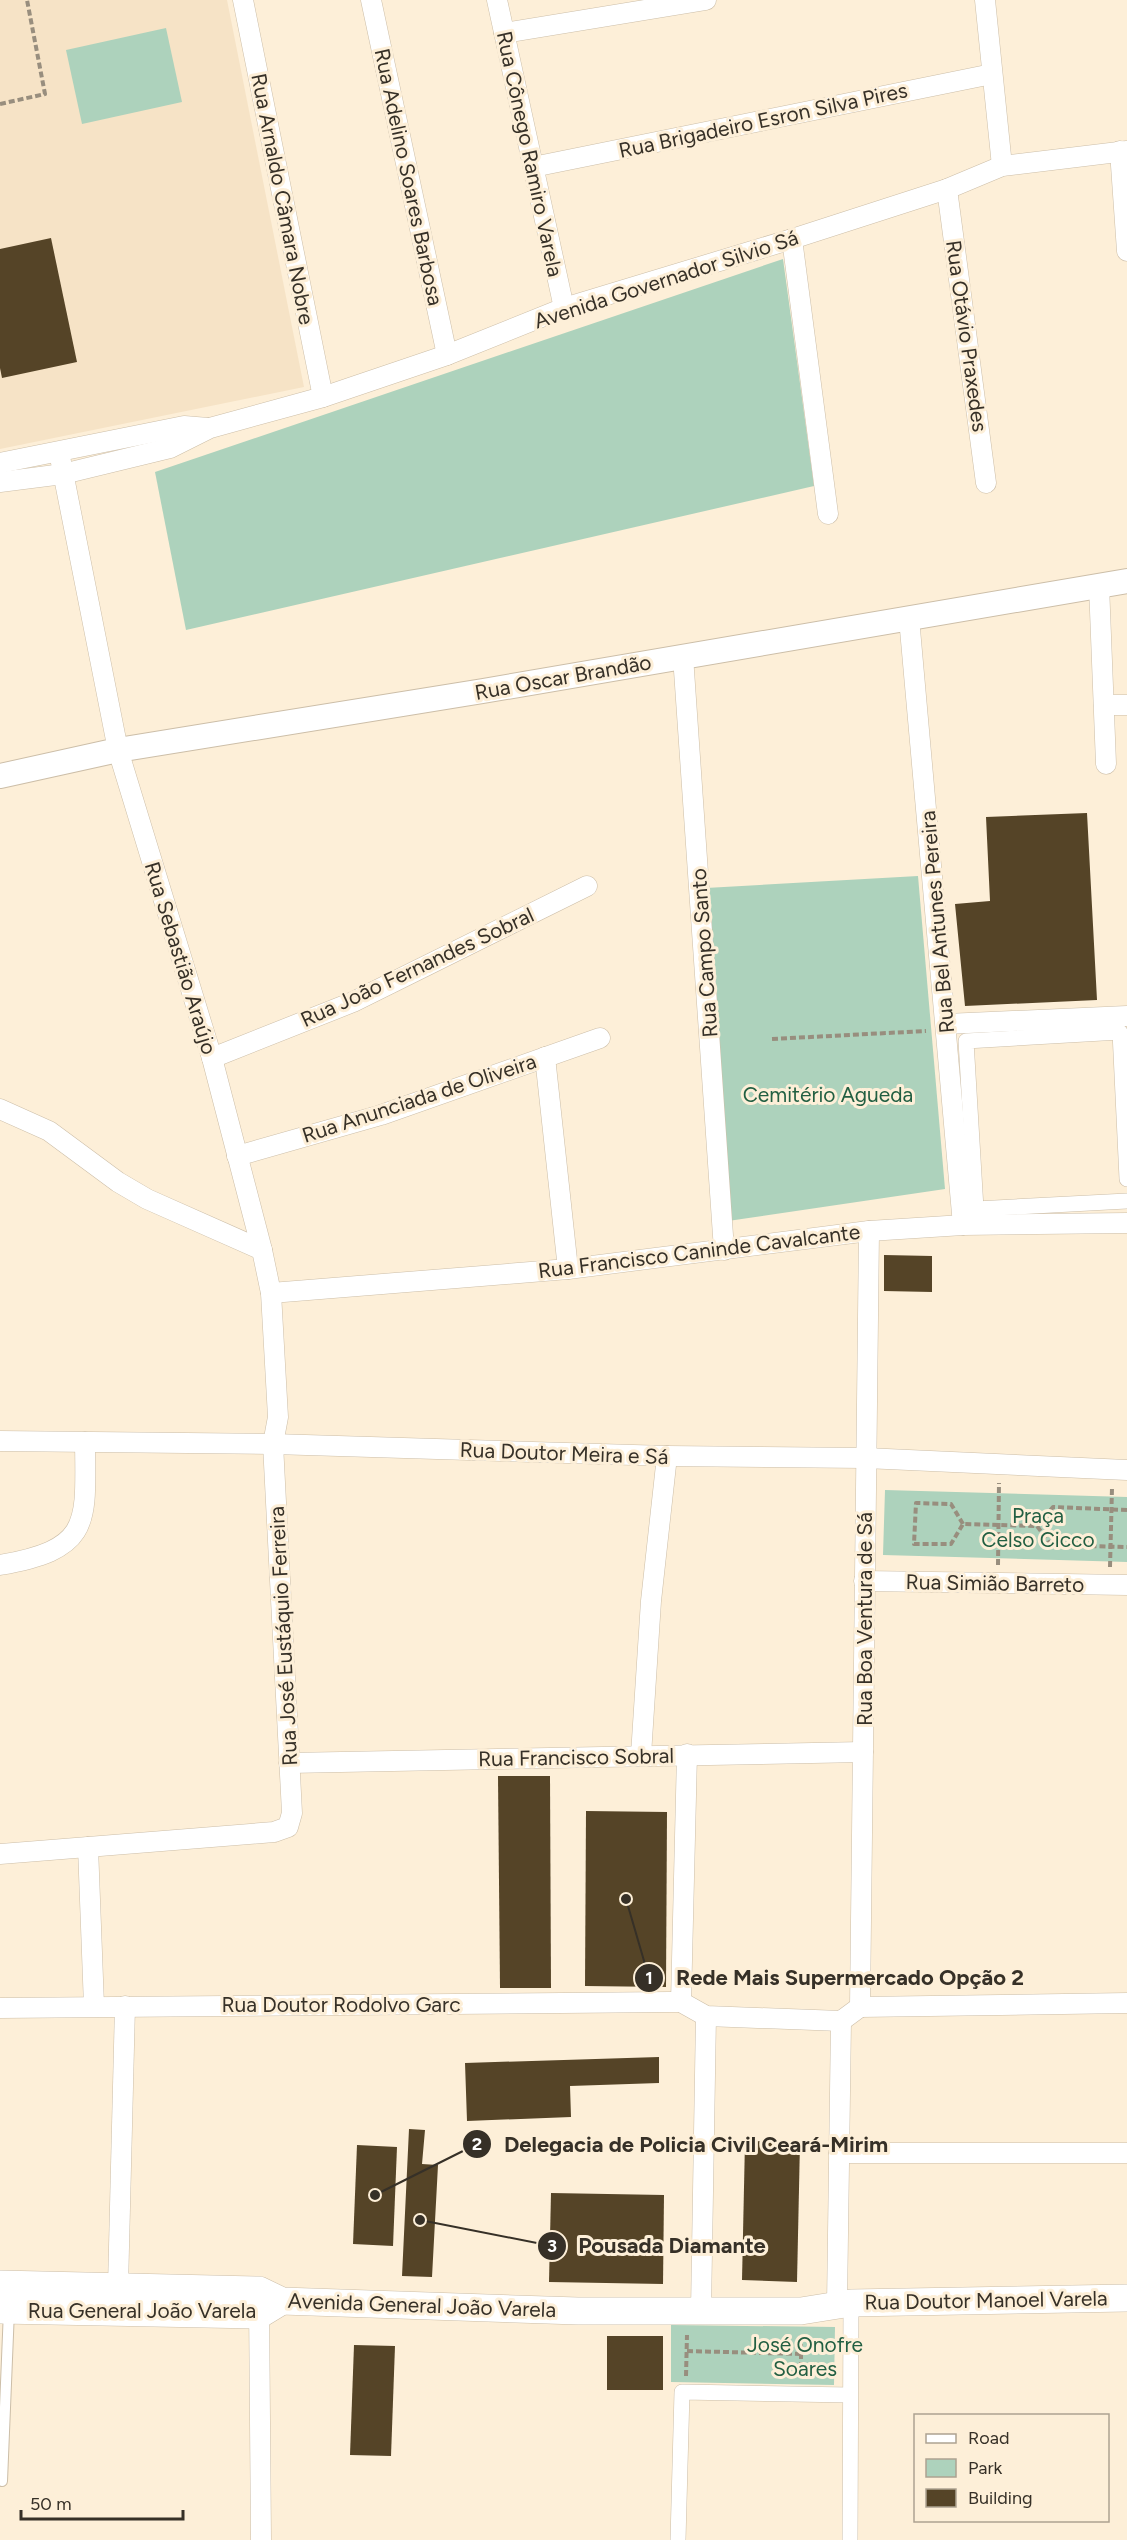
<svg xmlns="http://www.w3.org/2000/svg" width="1127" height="2540" viewBox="0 0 1127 2540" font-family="Figtree,sans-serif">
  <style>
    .built { fill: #f6e3c6 }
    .green { fill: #add2bc }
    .building { fill: #554427 }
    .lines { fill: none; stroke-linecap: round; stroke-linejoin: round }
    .service-casing { stroke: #ccbea8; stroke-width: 12 }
    .pedestrian-casing { stroke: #ccbea8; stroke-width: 16 }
    .minor-casing { stroke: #ccbea8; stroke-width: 21 }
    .tertiary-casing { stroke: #ccbea8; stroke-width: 26 }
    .secondary-casing { stroke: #ccbea8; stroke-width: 28 }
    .path { stroke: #988e7e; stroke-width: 4; stroke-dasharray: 6 3; stroke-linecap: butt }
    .service { stroke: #fff; stroke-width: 10 }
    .pedestrian { stroke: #fff; stroke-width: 15 }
    .minor { stroke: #fff; stroke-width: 20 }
    .tertiary { stroke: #fff; stroke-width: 24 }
    .secondary { stroke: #fff; stroke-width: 27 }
    .labels { text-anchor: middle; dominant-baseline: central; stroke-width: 6; stroke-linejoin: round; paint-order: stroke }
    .street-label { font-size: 21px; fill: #363027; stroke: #fdefd8 }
    .park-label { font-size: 21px; fill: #225f42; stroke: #fdefd8 }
    .leader { fill: none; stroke: #363027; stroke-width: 2 }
    .callout-dot { fill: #363027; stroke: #fdefd8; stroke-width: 2 }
    .mark-label { font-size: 18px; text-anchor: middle; font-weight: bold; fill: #fff }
    .callout-label { font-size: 22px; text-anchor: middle; font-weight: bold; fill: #363027; stroke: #fdefd8; stroke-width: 6; stroke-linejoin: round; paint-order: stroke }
  </style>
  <rect width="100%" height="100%" fill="#fdefd8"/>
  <polygon class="built" points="0,0 227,0 304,387 0,449"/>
  <g class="green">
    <polygon points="166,28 182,102 82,124 66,50"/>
    <polygon points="783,259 814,486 186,630 155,472"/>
    <polygon points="918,876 945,1189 728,1221 706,888"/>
    <polygon points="885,1490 1127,1497 1127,1562 883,1555"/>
    <polygon points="671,2325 835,2327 834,2385 671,2382"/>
  </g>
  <g class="building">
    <polygon points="51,238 77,362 2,378 0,368 0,249"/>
    <polygon points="1087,813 1097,1000 965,1006 955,904 990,901 986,817"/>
    <polygon points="884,1255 932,1256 932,1292 884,1291"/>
    <polygon points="498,1776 550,1776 551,1988 500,1988"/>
    <polygon points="586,1811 667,1812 666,1987 585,1986"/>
    <polygon points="659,2057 659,2083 570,2086 571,2117 467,2121 465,2063"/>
    <polygon points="409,2129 425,2130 422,2164 438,2165 432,2277 402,2276"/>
    <polygon points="745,2141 800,2142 797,2282 742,2280"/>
    <polygon points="357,2145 397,2147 393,2246 353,2244"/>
    <polygon points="551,2193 664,2195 663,2284 549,2282"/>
    <rect x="607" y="2336" width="56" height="54"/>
    <polygon points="354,2345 395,2346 391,2456 350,2455"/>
  </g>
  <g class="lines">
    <defs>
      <polyline id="service" points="2,2481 9,2310"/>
      <g id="pedestrian">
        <polyline points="1127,1179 1120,1032 966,1041 976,1209 1127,1201"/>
        <polyline points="678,2540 682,2392 850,2395"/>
        <polyline points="850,2540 851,2303"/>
      </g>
      <g id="minor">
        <polyline points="243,0 323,397"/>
        <polyline points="371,0 447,355"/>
        <polyline points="497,0 564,308"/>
        <polyline points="985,0 1002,166"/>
        <polyline points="504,33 706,0"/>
        <polyline points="1120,151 1127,251"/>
        <polyline points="533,167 992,74"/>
        <polyline points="947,189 986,483"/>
        <polyline points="792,239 828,514"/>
        <polyline points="0,463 184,426 208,428"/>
        <polyline points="0,482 63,474 170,448 210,428 323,397 447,355 564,308 792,239 947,189 1002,166 1127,151"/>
        <polyline points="1099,585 1106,764"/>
        <polyline points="909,618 963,1225"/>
        <polyline points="683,656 724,1250"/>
        <polyline points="1104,705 1127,705"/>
        <polyline points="946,1024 1127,1016"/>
        <polyline points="545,1057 568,1269"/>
        <polyline points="212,1058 353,1002 587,886"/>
        <polyline points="0,1109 49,1131 118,1182 147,1199 262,1250"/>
        <polyline points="237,1156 381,1115 600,1038"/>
        <polyline points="271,1293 568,1269 869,1231 963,1225 1127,1223"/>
        <polyline points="0,1441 273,1444 667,1456 865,1458 1127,1470"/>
        <path d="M0,1565C91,1549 86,1525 85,1442"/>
        <polyline points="864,1581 1127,1585"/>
        <polyline points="641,1755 651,1601 667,1456"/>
        <polyline points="289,1763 863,1752"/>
        <polyline points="88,1847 94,2006"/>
        <polyline points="0,1854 274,1832 288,1827 292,1813 273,1444 278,1417 271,1293 262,1250 212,1058 118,750 59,452"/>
        <polyline points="681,2002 687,1754"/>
        <polyline points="860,2007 869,1231"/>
        <polyline points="860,2007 1127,2003"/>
        <polyline points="0,2008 670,2002 681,2002 706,2016 841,2021 860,2007"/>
        <polyline points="839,2153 1127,2153"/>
        <polyline points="118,2287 125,2006"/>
        <polyline points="259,2301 261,2540"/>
        <polyline points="837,2305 841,2021"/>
        <polyline points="701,2310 706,2016"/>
      </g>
      <polyline id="tertiary" points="0,776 118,750 483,691 1127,581"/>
      <g id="secondary">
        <polyline points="0,2284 259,2290 282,2301 578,2311 801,2311 851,2303 1127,2298"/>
        <polyline points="0,2310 259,2315 282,2301"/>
      </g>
    </defs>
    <use href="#service" class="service-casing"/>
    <use href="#pedestrian" class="pedestrian-casing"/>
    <use href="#minor" class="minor-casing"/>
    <use href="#tertiary" class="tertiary-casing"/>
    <use href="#secondary" class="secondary-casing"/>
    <g class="path">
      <polyline points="0,104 45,94 27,0"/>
      <polyline points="772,1039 926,1031"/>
      <polyline points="1127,1510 1053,1507 1037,1526 1051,1545 1127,1547"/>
      <polyline points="963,1524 951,1504 916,1503 914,1544 951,1544 963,1524 1037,1526"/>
      <polyline points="998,1565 999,1483"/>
      <polyline points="1110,1567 1112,1488"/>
      <polyline points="801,2335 801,2378"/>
      <polyline points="687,2351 801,2354"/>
      <polyline points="686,2376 687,2335"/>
    </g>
    <use href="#service" class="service"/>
    <use href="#pedestrian" class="pedestrian"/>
    <use href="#minor" class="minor"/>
    <use href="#tertiary" class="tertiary"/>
    <use href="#secondary" class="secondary"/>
  </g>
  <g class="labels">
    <g class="street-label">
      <text transform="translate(763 120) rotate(-12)">Rua Brigadeiro Esron Silva Pires</text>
      <text transform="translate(530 154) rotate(78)">Rua Cônego Ramiro Varela</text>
      <text transform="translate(409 177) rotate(78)">Rua Adelino Soares Barbosa</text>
      <text transform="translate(283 199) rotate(79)">Rua Arnaldo Câmara Nobre</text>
      <text transform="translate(666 279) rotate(-18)">Avenida Governador Silvio Sá</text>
      <text transform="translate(967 336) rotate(82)">Rua Otávio Praxedes</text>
      <text transform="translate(563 677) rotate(-10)">Rua Oscar Brandão</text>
      <text transform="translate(937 922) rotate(-95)">Rua Bel Antunes Pereira</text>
      <text transform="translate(704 953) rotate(-94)">Rua Campo Santo</text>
      <text transform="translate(181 958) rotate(73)">Rua Sebastião Araújo</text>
      <text transform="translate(417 967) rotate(-25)">Rua João Fernandes Sobral</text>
      <text transform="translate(419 1098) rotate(-18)">Rua Anunciada de Oliveira</text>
      <text transform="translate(699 1251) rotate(-7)">Rua Francisco Caninde Cavalcante</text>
      <text transform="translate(564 1453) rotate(2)">Rua Doutor Meira e Sá</text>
      <text transform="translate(995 1583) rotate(1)">Rua Simião Barreto</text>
      <text transform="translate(864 1619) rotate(-90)">Rua Boa Ventura de Sá</text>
      <text transform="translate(283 1636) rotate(-93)">Rua José Eustáquio Ferreira</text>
      <text transform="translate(576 1757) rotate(-1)">Rua Francisco Sobral</text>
      <text x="341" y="2004">Rua Doutor Rodolvo Garc</text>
      <text transform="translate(986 2300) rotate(-1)">Rua Doutor Manoel Varela</text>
      <text transform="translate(422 2305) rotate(2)">Avenida General João Varela</text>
      <text x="142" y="2310">Rua General João Varela</text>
    </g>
    <g class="park-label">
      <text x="828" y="1094">Cemitério Agueda</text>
      <text x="1038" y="1515">Praça<tspan x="1038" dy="24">Celso Cicco</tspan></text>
      <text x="805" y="2344">José Onofre<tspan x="805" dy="24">Soares</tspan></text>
    </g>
  </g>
  <path class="leader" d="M626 1899L649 1978M375 2195L477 2144M420 2220L552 2246"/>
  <g class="callout-dot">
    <circle cx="626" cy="1899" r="6"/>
    <circle cx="375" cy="2195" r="6"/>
    <circle cx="420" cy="2220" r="6"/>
    <circle cx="649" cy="1978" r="15"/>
    <circle cx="477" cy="2144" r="15"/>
    <circle cx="552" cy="2246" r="15"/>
  </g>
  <g class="mark-label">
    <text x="649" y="1984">1</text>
    <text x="477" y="2150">2</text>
    <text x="552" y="2252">3</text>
  </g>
  <g class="callout-label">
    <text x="850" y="1985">Rede Mais Supermercado Opção 2</text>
    <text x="696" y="2152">Delegacia de Policia Civil Ceará-Mirim</text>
    <text x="672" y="2253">Pousada Diamante</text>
  </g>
  <rect x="914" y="2414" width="195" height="108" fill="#fdefd8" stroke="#ada391" stroke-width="1.5"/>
  <rect x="926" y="2434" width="30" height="9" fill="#ffffff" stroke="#ada391" stroke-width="1.5"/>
  <text x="968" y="2444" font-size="18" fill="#363027">Road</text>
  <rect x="926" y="2459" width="30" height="18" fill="#add2bc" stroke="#ada391" stroke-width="1.5"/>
  <text x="968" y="2474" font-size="18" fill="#363027">Park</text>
  <rect x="926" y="2489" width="30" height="18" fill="#554427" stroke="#ada391" stroke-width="1.5"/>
  <text x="968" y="2504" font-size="18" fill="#363027">Building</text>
  <path d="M21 2510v9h162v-9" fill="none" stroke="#363027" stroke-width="3"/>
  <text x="30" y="2510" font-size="18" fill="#363027" stroke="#fdefd8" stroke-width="4.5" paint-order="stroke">50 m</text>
</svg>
